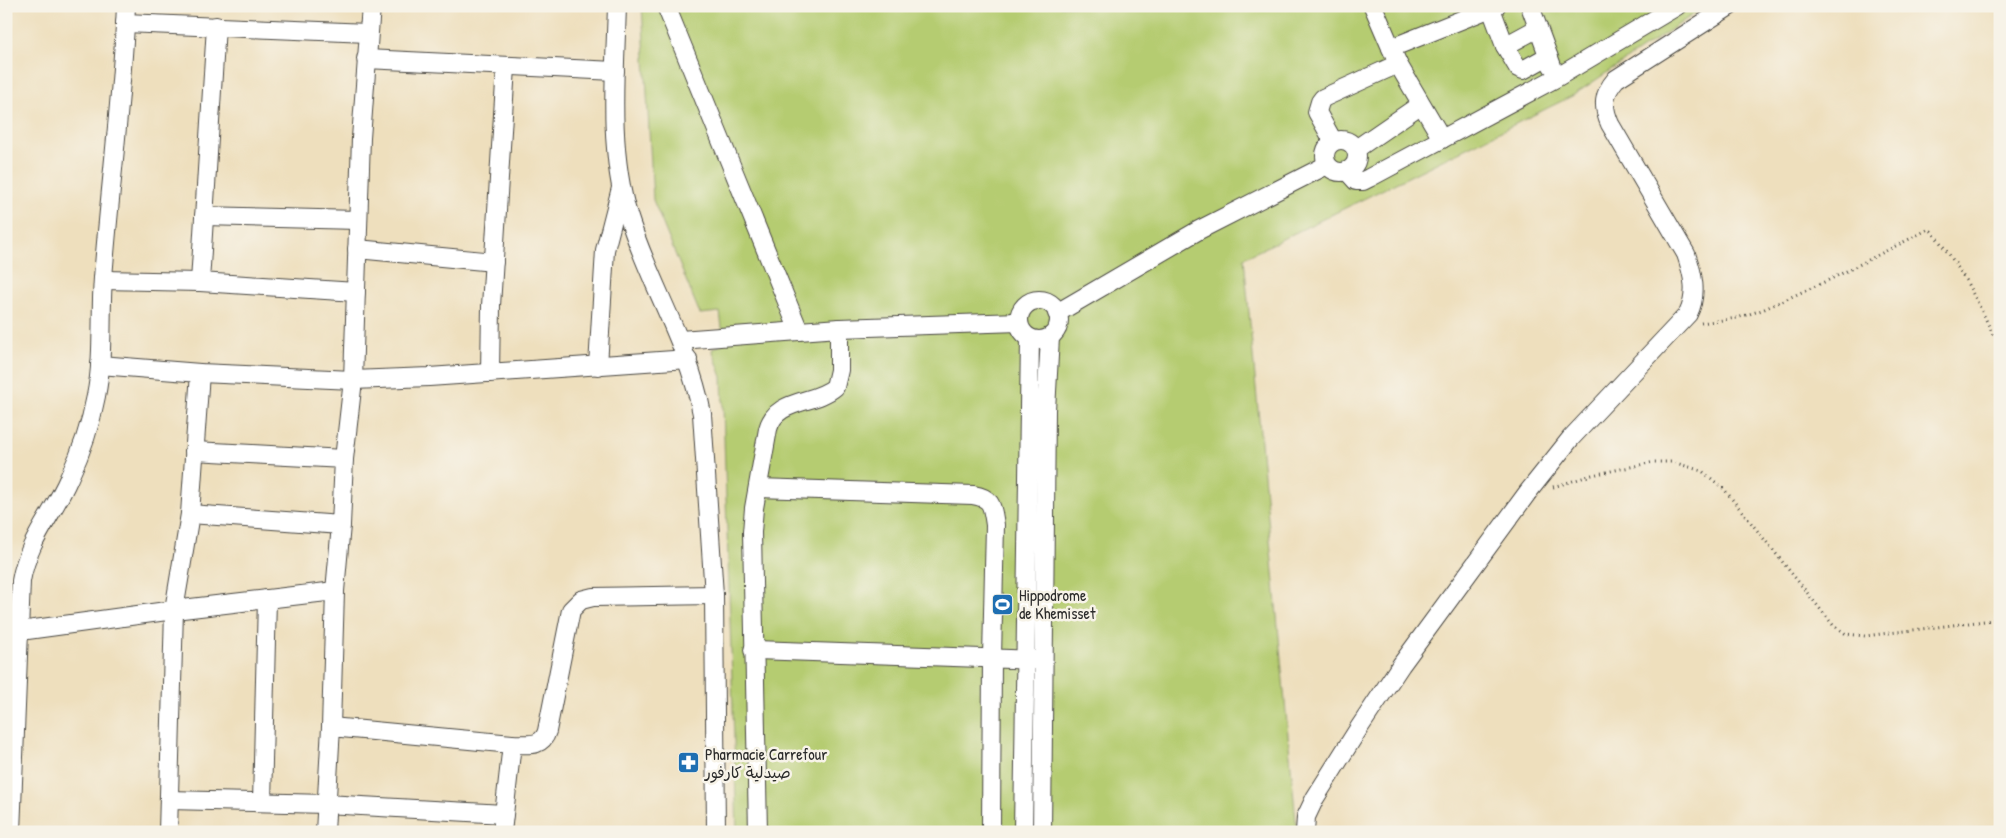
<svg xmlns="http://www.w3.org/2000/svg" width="2006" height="838" viewBox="0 0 2006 838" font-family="'Patrick Hand','Playpen Sans Arabic',sans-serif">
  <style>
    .grass { fill: #b5cc71; stroke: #707c4e }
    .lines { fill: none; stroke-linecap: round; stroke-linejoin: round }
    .minor-casing { stroke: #484641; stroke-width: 20 }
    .path { stroke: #484641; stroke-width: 3; stroke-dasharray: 1 4; stroke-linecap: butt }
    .minor { stroke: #fff; stroke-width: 18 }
    .labels { text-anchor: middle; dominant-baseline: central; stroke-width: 5; stroke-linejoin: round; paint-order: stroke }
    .poi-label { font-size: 16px; fill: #2b2b2b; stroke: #f7f3e8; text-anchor: start }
  </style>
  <rect width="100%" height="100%" fill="#f7f3e8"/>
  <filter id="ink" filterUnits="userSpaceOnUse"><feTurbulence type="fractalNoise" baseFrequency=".02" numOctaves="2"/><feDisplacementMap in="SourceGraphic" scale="10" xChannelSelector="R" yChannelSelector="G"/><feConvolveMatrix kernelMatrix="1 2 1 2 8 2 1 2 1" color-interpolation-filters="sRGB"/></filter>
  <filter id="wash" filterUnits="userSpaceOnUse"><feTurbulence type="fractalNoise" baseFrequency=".0096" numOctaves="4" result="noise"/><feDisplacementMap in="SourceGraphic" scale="20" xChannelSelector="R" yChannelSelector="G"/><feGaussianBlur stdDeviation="1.12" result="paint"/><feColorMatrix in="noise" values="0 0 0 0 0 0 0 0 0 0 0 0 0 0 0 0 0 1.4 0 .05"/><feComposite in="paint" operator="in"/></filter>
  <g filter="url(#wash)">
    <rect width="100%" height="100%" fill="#eedfbd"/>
    <polygon class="grass" points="642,6 1706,6 1572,96 1244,258 1297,832 737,832 722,377 712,349 724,343 720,312 700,314 653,200"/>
  </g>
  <g filter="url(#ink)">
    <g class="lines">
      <defs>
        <g id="minor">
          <path d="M617,6C615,74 608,149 628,215C649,283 689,344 702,414L714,595L716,832"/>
          <polyline points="666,6 799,331"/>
          <polyline points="1373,6 1398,64 1442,139"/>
          <polyline points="1490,6 1505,46 1518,68 1523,70 1548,56"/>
          <polyline points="1530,6 1552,66"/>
          <polyline points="125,23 368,33"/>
          <polyline points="1505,46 1538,28"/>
          <polyline points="1391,48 1496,6"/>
          <polyline points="366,59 615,71"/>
          <circle cx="1341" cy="156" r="16"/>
          <polyline points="1333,141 1317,112 1320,102 1323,98 1398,64"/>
          <polyline points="1356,149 1420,105"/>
          <polyline points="1347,171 1356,181 1363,181 1369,178 1556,78 1677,6"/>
          <polyline points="204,216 358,220"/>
          <polyline points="357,249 494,262"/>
          <polyline points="103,280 200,282 356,292"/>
          <polyline points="200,282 216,26"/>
          <circle cx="1039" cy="320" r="20"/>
          <polyline points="1057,313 1199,230 1327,165"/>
          <polyline points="680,340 839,328 1019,322"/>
          <polyline points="100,365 200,373 353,380 429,377 688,359"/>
          <polyline points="598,366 605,250 621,188"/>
          <polyline points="490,373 491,306 506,67"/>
          <polyline points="194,451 344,459"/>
          <path d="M758,488L973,495C993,498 992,507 995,525L992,657L991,832"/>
          <polyline points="190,514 341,525 344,459 353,380 361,138 371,6"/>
          <polyline points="20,631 174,610 335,591"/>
          <polyline points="753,650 1036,660"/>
          <path d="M331,727L512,744C527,744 542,748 547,731L571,610L581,600L593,597L714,595"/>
          <polyline points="169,800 326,804 504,814"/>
          <polyline points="262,802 267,599"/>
          <path d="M11,832L21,581C28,540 53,515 69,478C81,453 91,423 96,396C104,357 100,317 103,278C110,188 122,97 126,6"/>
          <polyline points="168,832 174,610 190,514 200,373"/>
          <polyline points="325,832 331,727 335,591 341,525"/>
          <polyline points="502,832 512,744"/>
          <path d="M758,832L752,532L754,508L768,429C776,398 814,405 835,387L839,370V328"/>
          <polyline points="1023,832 1030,338"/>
          <polyline points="1042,832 1046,410 1050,337"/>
          <path d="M1305,832L1306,817L1315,798L1359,728L1401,665L1528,492L1571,438L1688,314C1698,294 1693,274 1686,254L1610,124C1602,106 1603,94 1616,79L1730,6"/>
        </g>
      </defs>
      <use href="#minor" class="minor-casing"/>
      <g class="path">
        <path d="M1701,323L1737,318L1762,310L1831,279L1927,230L1931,231C1957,261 1977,299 1993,335"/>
        <polyline points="1553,487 1592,475 1654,462 1673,462 1702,471 1724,489 1833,625 1846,634 1865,636 2000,619"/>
      </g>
      <use href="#minor" class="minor"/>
    </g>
  </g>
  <defs>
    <symbol id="stadium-square" viewBox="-11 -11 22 22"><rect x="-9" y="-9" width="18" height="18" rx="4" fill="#1f6fb2" stroke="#f7f3e8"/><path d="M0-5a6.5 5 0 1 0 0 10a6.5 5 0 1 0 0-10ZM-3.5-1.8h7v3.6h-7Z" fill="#fff"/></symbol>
    <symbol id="pharmacy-square" viewBox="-11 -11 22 22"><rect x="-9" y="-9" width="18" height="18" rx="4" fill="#1f6fb2" stroke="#f7f3e8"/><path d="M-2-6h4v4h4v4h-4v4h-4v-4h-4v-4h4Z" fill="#fff"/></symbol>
  </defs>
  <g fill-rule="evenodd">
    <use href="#stadium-square" x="990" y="592" width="25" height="25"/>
    <use href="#pharmacy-square" x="676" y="750" width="25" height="25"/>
  </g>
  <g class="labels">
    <g class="poi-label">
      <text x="1019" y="595">Hippodrome<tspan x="1019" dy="18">de Khemisset</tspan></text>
      <text x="705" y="754">Pharmacie Carrefour<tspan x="705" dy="18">صيدلية كارفور</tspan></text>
    </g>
  </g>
  <rect width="2006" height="838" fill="none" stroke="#f7f3e8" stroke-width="25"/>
</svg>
